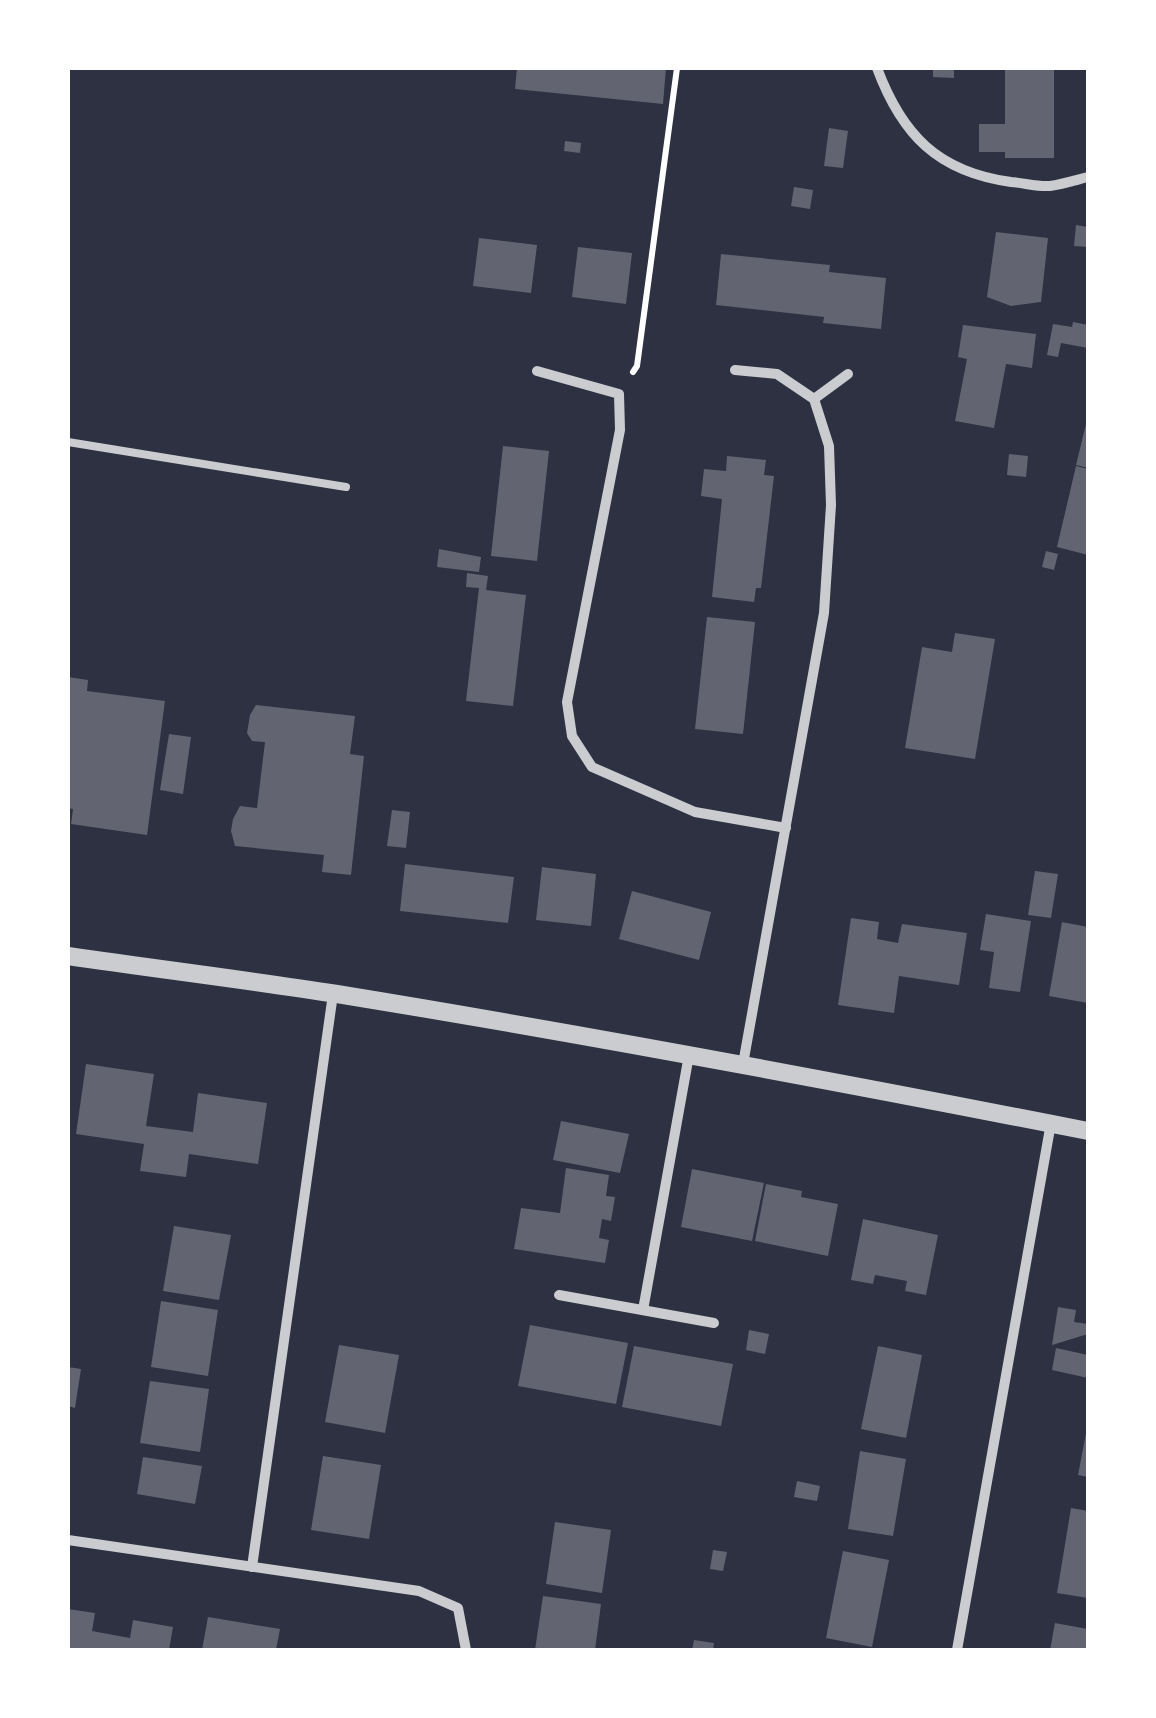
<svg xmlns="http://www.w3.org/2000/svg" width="1156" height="1718" viewBox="0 0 1156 1718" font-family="Arial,sans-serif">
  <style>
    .building { fill: #626471 }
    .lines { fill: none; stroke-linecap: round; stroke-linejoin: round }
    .path { stroke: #fff; stroke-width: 6 }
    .service { stroke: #caccd0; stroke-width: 8 }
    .minor { stroke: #caccd0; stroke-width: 10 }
    .tertiary { stroke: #caccd0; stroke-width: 18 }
  </style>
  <rect width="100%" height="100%" fill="#2d3142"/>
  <g class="building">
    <polygon points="517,68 666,68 663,104 515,89"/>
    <polygon points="933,68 954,68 954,78 933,77"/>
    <polygon points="1005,68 1054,68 1054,158 1005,158 1005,152 979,152 979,124 1005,124"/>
    <polygon points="829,128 848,131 843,168 824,166"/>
    <polygon points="565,141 581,143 580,153 564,151"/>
    <polygon points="794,187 813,190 810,209 791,206"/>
    <polygon points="1076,225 1088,227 1088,247 1074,246"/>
    <polygon points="996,232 1048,238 1041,302 1011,306 987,297"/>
    <polygon points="479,238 537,245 531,293 473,286"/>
    <polygon points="578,247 632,253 626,304 572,297"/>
    <polygon points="721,254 830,265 829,272 886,278 881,329 823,323 824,317 716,305"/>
    <polygon points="1073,322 1088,325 1088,348 1061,343 1058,357 1047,355 1053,324 1072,327"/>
    <polygon points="963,325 1036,334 1032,368 1006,364 994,428 955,421 967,359 958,357"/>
    <polygon points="1087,420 1088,420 1088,468 1076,465"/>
    <polygon points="503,446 549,451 537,561 491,556"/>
    <polygon points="1009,454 1028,456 1026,477 1007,475"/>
    <polygon points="727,456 766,460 764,475 774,476 761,588 756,588 754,602 712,597 722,499 701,496 704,469 726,471"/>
    <polygon points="1076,466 1088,469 1088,555 1057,547"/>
    <polygon points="439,549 481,557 479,572 437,567"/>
    <polygon points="1046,551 1058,554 1054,570 1042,567"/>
    <polygon points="467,573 488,576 486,590 526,595 513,706 466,701 479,588 466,587"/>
    <polygon points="707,617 755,622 743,734 695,729"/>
    <polygon points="955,633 995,639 975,759 905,748 922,647 952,652"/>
    <polygon points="68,677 88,680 87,691 165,701 147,835 71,824 73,809 68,808"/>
    <polygon points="256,705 355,716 350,754 364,756 351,875 322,872 324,855 235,846 231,831 233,819 240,806 257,808 265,742 252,741 247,733 250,715"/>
    <polygon points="169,734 191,737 183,794 160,790"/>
    <polygon points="392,810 410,812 406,848 387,846"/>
    <polygon points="405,864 514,877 508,923 400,911"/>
    <polygon points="542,867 596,874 591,926 536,920"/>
    <polygon points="1035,871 1058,874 1051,918 1028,915"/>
    <polygon points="632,891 711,912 699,960 619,939"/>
    <polygon points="986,914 1031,921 1020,992 989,988 994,952 980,950"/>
    <polygon points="851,918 879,922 877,939 898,943 902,924 967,933 959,985 899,976 894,1013 838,1005"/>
    <polygon points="1062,922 1088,927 1088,1003 1049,996"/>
    <polygon points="86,1064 154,1074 146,1126 193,1132 198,1093 267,1103 258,1164 189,1154 186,1177 140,1171 144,1144 76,1134"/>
    <polygon points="561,1121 629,1134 620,1173 553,1160"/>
    <polygon points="566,1168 609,1175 606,1196 615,1197 611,1221 602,1219 599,1238 609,1240 605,1263 514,1249 521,1208 560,1213"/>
    <polygon points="692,1169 764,1183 752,1241 681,1227"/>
    <polygon points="766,1184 802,1191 801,1197 838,1204 828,1256 755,1241"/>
    <polygon points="863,1219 938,1235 926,1295 905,1291 907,1281 875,1275 873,1284 851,1280"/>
    <polygon points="174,1226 231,1235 219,1300 163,1291"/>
    <polygon points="161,1301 218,1310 208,1376 151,1367"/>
    <polygon points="1058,1307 1076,1310 1074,1322 1088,1324 1088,1334 1052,1345"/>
    <polygon points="530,1325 628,1343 616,1404 518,1386"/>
    <polygon points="749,1330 769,1334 765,1354 746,1350"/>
    <polygon points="339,1345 399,1355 385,1433 325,1422"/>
    <polygon points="634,1346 733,1364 721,1426 622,1407"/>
    <polygon points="878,1346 922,1355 906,1438 861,1429"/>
    <polygon points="1056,1348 1088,1355 1088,1378 1052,1370"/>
    <polygon points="68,1367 81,1369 75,1408 68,1406"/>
    <polygon points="150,1381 209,1389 200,1452 140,1443"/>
    <polygon points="1087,1428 1088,1428 1088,1477 1078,1475"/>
    <polygon points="860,1451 906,1459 893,1536 848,1529"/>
    <polygon points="323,1456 381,1465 369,1539 311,1530"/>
    <polygon points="143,1457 202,1466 195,1504 137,1494"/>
    <polygon points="797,1481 820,1486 817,1501 794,1497"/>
    <polygon points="1071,1508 1088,1511 1088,1598 1057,1593"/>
    <polygon points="555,1522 611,1530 602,1593 546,1584"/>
    <polygon points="713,1550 727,1552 723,1571 710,1569"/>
    <polygon points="843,1551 889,1560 872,1647 826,1638"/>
    <polygon points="543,1596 601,1604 595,1650 535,1650"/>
    <polygon points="68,1609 95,1613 92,1631 130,1638 133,1620 173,1627 169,1650 68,1650"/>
    <polygon points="208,1617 280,1629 276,1650 202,1650"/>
    <polygon points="1055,1623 1088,1629 1088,1650 1050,1650"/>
    <polygon points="694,1640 714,1643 713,1650 692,1650"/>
  </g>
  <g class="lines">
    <polyline class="path" points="633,372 637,366 677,68"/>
    <polyline class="service" points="68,442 346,487"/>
    <g class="minor">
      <path d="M877,68C902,135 938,172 1011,182C1024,183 1038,187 1050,186C1063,184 1076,180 1088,177"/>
      <polyline points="735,370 777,374 814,399 829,446 831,505 824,613 743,1064"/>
      <polyline points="537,371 619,394 620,430 567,702 572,736 592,767 695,812 786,828"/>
      <polyline points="814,399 848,374"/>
      <polyline points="559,1295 714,1323"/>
      <polyline points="643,1310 689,1055"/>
      <polyline points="68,1540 419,1591 458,1608 466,1650"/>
      <polyline points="252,1567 333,994"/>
      <polyline points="957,1650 1051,1123"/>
    </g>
    <path class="tertiary" d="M68,956C157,969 247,980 337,994C588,1035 839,1082 1088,1131"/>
  </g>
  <rect width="1156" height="1718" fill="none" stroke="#ffffff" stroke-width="140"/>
</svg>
